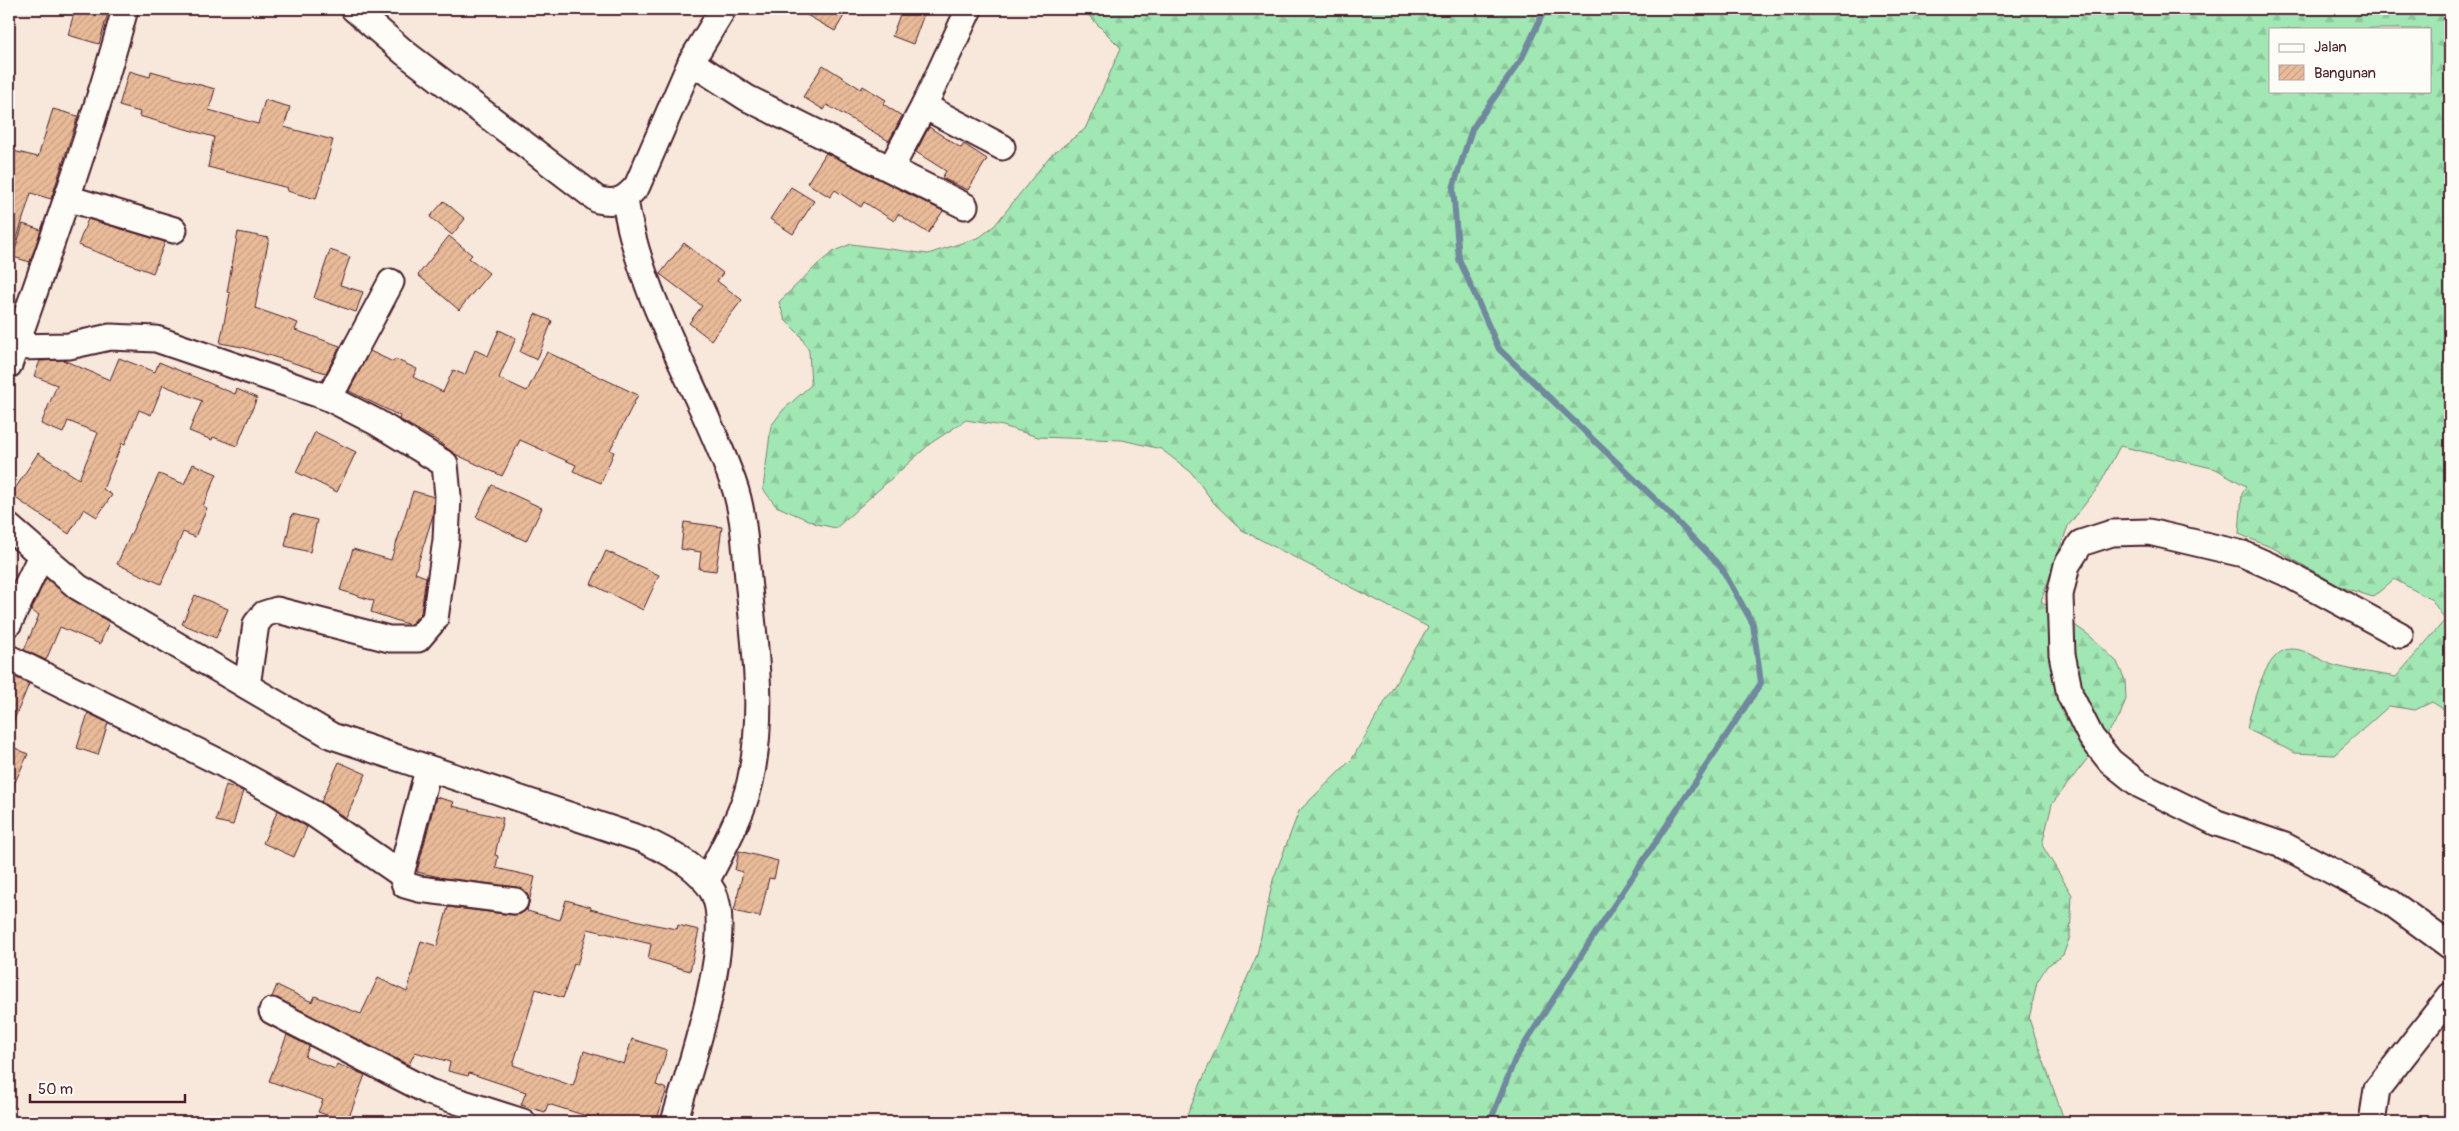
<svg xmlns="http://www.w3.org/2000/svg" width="2459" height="1131" viewBox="0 0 2459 1131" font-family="Pangolin,sans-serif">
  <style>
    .forest { fill: url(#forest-firs); stroke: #768370; fill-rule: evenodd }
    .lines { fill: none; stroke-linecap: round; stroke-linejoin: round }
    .stream { stroke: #6f899d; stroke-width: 6 }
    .building { fill: url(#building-hatch); stroke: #4a1f2b }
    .minor-casing { stroke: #4a1f2b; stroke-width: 29 }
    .minor { stroke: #fdfcf7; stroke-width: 25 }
  </style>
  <defs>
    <pattern id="forest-firs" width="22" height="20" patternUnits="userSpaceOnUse" patternTransform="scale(1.25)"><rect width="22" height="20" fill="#a1e7b4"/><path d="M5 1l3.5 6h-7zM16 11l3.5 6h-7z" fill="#8cc69b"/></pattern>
    <pattern id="building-hatch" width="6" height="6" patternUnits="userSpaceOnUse" patternTransform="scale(1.25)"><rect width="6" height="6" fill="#e9bb99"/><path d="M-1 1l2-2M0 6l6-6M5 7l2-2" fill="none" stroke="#c9a084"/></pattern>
  </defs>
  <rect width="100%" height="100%" fill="#f7e8db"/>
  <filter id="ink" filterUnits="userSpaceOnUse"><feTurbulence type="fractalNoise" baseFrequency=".02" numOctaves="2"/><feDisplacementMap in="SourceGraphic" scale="10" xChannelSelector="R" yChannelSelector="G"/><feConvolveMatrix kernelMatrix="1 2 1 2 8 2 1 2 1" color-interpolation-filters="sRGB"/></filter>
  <g filter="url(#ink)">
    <path class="forest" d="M1082,9H2450V713L2432,702L2415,710L2389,706L2334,755L2295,753L2247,729C2251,710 2264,650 2290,649C2307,648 2321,662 2336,666C2355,671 2376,673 2396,677L2445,620L2432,600L2394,579L2373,597L2341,587L2275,549L2239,534L2242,494L2246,486L2216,469L2120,446L2099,486L2068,526L2041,601L2090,636L2117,662L2125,680L2126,699L2119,718L2052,804L2042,845L2072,895L2070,937L2063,955L2047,966L2037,982L2029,1019L2062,1114L2063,1122H1184L1257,955L1273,880L1299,811L1352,759L1428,627L1242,530L1214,503L1191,472L1161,449L1122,440L1038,437L1003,426L966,420L931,443L836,528L817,524L776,506L763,489L771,426L783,410L811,385L809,351L800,335L785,320L779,302L818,264L834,251L851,244L928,254L980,237L995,225L1050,156L1085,129L1121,48ZM2270,29H2430V91H2270Z"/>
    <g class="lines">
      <polyline class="stream" points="1490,1122 1515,1059 1602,923 1761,683 1753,624 1721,567 1658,502 1499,349 1459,259 1453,188 1472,129 1521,60 1545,9"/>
    </g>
    <g class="building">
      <polygon points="75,9 92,9 108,13 99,44 68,35"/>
      <polygon points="796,9 848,9 835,31"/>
      <polygon points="902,9 926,9 913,44 892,36"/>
      <polygon points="823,65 861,89 863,86 886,100 883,104 902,116 889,141 827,105 824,110 803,97"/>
      <polygon points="129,71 150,77 151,71 215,89 209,110 258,124 265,100 290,107 284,127 333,140 316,199 287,191 288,188 208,167 214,137 139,116 140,112 119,106"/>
      <polygon points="53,109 78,116 51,199 31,193 13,251 9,251 9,150 38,157"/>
      <polygon points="929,127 961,148 964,144 987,159 968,190 942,178 946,171 916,152"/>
      <polygon points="826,153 943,211 928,233 898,214 894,221 864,202 861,207 835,190 830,197 807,183"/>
      <polygon points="791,187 814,201 793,234 770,219"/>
      <polygon points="444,201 465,219 452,235 430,217"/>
      <polygon points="88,219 165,242 153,273 78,245"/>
      <polygon points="23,224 41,230 30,262 13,257"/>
      <polygon points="238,232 269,238 255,308 298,323 295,330 340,346 326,373 242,347 220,343 230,293 227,292"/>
      <polygon points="449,236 472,255 469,258 489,273 459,310 418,275"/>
      <polygon points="684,243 723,273 717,281 742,300 711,340 689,323 702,306 660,274"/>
      <polygon points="330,250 350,257 340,285 363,292 356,312 314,298"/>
      <polygon points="535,314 552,321 537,360 520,352"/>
      <polygon points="499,330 516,338 499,378 527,391 547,352 638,395 610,450 614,452 601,483 573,471 576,465 520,440 502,476 455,454 436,440 399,419 400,416 349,391 370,351 393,362 395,359 417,369 413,377 443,392 453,370 465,375 475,350 488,356"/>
      <polygon points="119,358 155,372 159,362 235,394 237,389 257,398 237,446 213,437 212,440 189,431 202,401 163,385 151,415 139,410 125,444 122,443 103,489 112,495 97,517 84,509 69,534 11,495 38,453 79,479 98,433 68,421 63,433 41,424 57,385 34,376 40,361 63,360 110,380"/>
      <polygon points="315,432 356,452 337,492 296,472"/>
      <polygon points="193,464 217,474 203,506 207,508 195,537 183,532 161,584 117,564 159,474 184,484"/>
      <polygon points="492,485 542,508 526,541 476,517"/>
      <polygon points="413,491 434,497 433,515 415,573 426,577 421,613 410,625 371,612 374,601 340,590 353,549 391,560"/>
      <polygon points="292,514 317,520 310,552 285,546"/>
      <polygon points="684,522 722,527 716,571 699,569 701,552 681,549"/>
      <polygon points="606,551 659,575 643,610 591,584"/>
      <polygon points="46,578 71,599 109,622 100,644 60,627 46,660 24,650 39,615 31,611"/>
      <polygon points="195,595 228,609 216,638 182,624"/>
      <polygon points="9,674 29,684 9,732"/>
      <polygon points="88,713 108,723 98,755 77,748"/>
      <polygon points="9,745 28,754 9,795"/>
      <polygon points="339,762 366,774 346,818 321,802"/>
      <polygon points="226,785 243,791 233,825 216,821"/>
      <polygon points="436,797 454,802 452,806 503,818 495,855 498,856 496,868 535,877 527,911 560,920 566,900 591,907 590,909 656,925 677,929 678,925 699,930 690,971 648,959 651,944 588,929 577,965 574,964 563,998 536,989 513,1065 573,1086 584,1051 624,1064 632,1039 667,1050 656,1085 667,1089 656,1122 606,1122 548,1104 545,1112 521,1105 526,1092 469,1073 468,1076 448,1071 450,1062 415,1052 409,1065 272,997 277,985 312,1002 315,996 361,1014 378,978 407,992 421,941 437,946 448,907 513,915 520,914 526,910 529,903 528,896 524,890 517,887 444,878 417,872"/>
      <polygon points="278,810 307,827 294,857 263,843"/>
      <polygon points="739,851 778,861 774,879 769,878 760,917 734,911 743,872 735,870"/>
      <polygon points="287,1035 309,1046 305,1057 335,1069 337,1064 365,1075 347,1122 318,1112 323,1100 269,1081"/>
    </g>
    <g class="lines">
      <defs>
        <g id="minor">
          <path d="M354,9L405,53L598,200C617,204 625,200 637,186L691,62"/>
          <polyline points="723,9 691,62 747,98 965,206"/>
          <polyline points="969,9 924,106 1002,147"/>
          <polyline points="891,168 924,106"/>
          <polyline points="67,198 174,230"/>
          <path d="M625,200C640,298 699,388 733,482C744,512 745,546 748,579C755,646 765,714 750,782C743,814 721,852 706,882"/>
          <polyline points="15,347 69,346 110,337 156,339 329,398 376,422 445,464 448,496 446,540 435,619 418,639 389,639 277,610 264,614 256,624 247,686"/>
          <path d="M9,365C50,247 93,129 125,9"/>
          <polyline points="329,398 391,282"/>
          <path d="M9,527L78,587L332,736L644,840C669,853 699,865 713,892C736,935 688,1074 674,1122"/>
          <polyline points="9,623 41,556"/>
          <polyline points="2400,635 2286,573 2243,554 2149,532 2112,533 2081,543 2067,565 2060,595 2062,654 2070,695 2091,737 2110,761 2140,785 2217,823 2285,846 2390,902 2450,946"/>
          <polyline points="9,658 223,764 314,814 401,874"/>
          <polyline points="428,770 401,874 405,885 419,889 515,901"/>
          <polyline points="272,1011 429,1092 523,1122"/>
          <polyline points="2372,1122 2377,1089 2450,996"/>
        </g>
      </defs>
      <use href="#minor" class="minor-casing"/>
      <use href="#minor" class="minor"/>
    </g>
  </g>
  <rect width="2459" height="1131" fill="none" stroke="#fdfcf7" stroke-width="30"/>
  <rect x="15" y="15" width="2429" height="1101" fill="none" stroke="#4a1f2b" stroke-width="2" filter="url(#ink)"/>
  <rect x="2269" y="28" width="162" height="65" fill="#fdfcf7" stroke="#b5a4a5"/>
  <rect x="2279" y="44" width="25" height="8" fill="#fdfcf7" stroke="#b5a4a5"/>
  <text x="2314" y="52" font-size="15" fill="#4a1f2b">Jalan</text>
  <rect x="2279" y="65" width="25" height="15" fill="url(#building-hatch)" stroke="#b5a4a5"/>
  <text x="2314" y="78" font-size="15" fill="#4a1f2b">Bangunan</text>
  <path d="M30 1094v8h155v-8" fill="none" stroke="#4a1f2b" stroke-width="2.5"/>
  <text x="38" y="1094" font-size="15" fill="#4a1f2b" stroke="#fdfcf7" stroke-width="4" paint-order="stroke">50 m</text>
</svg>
